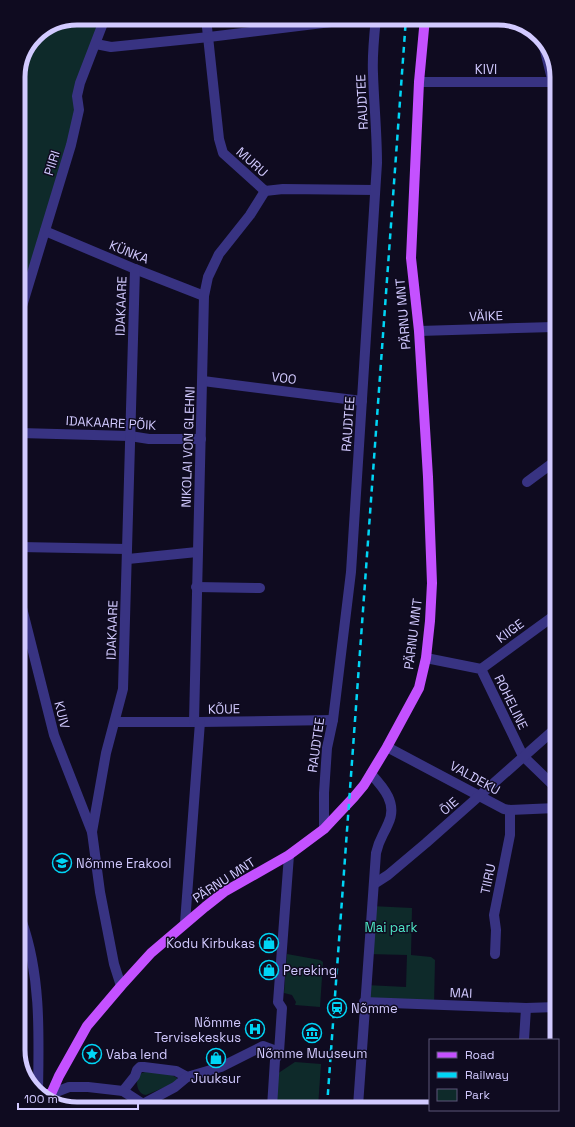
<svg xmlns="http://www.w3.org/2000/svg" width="575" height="1127" viewBox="0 0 575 1127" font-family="'Space Grotesk',sans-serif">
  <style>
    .green { fill: #0e2a2a }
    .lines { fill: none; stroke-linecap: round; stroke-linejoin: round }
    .minor { stroke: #383382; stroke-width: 10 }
    .major { stroke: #c451ff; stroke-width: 10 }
    .rail { stroke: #00d5f5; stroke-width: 2.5; stroke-dasharray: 6 5; stroke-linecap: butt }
    .labels { text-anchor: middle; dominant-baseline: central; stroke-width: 3; stroke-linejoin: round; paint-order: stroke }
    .street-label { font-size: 13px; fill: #d2caff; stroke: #0f0b20 }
    .poi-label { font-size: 13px; fill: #d2caff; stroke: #0f0b20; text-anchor: start }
    .park-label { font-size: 13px; fill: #4fe6c5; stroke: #0f0b20 }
    .rim { fill: none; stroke: #d2caff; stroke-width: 5 }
  </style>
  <rect width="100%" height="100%" fill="#0f0b20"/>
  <g class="green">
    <polygon points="78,18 105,18 80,83 79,110 19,316 18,74 36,35"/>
    <polygon points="371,906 412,908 411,955 431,957 435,960 434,1005 365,1002 366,985 406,987 407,955 368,954"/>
    <polygon points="287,954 320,960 323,962 320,1007 295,1005 296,1002 292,995 284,993"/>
    <polygon points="295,1062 321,1064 318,1107 276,1107 277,1074"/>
    <path d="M148,1071L172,1075L177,1078V1082L146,1095C137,1094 135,1082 139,1074Z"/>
  </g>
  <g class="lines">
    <g class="minor">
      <polyline points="206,18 219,139 223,153 265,191 283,189 375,190"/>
      <polyline points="543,43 553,83"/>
      <polyline points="96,44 111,47 209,37 364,18"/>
      <polyline points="419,82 552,82"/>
      <polyline points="45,231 135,269 204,296"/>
      <polyline points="19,316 71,145 79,110 77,96 80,83 105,18"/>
      <polyline points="419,331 554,327"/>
      <polyline points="203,381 362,401"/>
      <polyline points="20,433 130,436 149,439 201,439"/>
      <polyline points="527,482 554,462"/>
      <polyline points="20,547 127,549"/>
      <polyline points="128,559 197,552"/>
      <polyline points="196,587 260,588"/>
      <polyline points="20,600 54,735 92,832"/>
      <polyline points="426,658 481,669 523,756 556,788"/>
      <polyline points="481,669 555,615"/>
      <polyline points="115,722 200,722 333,720"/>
      <polyline points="194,722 204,296 208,277 219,254 250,215 265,191"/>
      <polyline points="387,747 504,809 510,810 556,808"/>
      <path d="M324,829V793L327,748L333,720L351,572L377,163C377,133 374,104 373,74C372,55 374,37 376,18"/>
      <polyline points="374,884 388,875 426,843 556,728"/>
      <path d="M22,922C41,976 39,1035 38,1091"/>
      <polyline points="185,923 200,722"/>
      <polyline points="495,954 496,930 494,915 510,835 510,810"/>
      <polyline points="121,986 114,964 100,892 92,832 106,753 123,689 135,269"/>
      <polyline points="364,1002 526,1008 557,1007"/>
      <polyline points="524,1040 526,1008"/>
      <polyline points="123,1091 135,1076 137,1070 140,1067 144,1067 176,1071 187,1077"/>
      <polyline points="51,1094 69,1087 88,1087 123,1091 143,1104"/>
      <polyline points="143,1104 175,1087 187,1077 221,1067 263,1046 279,1052"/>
      <path d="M358,1106L376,853C379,839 383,836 388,824C398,804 384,788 371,774"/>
      <polyline points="272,1107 275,1060 279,1052 282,1008 278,1002 289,855"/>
    </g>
    <g class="major">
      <polyline points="41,1094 51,1094"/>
      <polyline points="51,1101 51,1094 59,1076 87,1026 121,986 151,953 205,907 224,892 289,855 324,829 354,797 364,785 387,747 419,688 426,658 430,621 432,583 428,477 419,331 411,258 419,82 425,18"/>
    </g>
    <polyline class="rail" points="327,1106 406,18"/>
  </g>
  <defs>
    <symbol id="school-ring" viewBox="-11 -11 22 22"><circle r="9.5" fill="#0f0b20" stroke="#00d5f5" stroke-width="1.5"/><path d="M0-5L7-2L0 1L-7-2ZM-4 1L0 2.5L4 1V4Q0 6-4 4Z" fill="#00d5f5"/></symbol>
    <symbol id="shop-ring" viewBox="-11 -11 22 22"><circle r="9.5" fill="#0f0b20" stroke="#00d5f5" stroke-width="1.5"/><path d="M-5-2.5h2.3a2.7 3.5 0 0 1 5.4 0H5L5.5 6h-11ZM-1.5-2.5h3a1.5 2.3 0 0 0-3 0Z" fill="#00d5f5"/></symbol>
    <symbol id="station-ring" viewBox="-11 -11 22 22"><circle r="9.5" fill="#0f0b20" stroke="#00d5f5" stroke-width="1.5"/><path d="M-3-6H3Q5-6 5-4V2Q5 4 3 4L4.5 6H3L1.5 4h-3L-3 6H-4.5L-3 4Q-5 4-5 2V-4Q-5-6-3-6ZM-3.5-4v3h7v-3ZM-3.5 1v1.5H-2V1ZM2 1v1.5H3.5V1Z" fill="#00d5f5"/></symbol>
    <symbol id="hospital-ring" viewBox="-11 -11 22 22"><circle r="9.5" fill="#0f0b20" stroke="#00d5f5" stroke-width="1.5"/><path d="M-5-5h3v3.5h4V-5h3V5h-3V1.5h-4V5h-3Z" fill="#00d5f5"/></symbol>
    <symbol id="museum-ring" viewBox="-11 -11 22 22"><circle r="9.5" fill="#0f0b20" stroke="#00d5f5" stroke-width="1.5"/><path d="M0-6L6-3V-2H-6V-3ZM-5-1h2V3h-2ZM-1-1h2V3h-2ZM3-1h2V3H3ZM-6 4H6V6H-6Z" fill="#00d5f5"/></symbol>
    <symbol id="sight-ring" viewBox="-11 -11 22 22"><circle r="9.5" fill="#0f0b20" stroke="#00d5f5" stroke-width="1.5"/><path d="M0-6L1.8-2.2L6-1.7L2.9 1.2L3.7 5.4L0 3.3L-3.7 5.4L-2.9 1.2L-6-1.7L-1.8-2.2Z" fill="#00d5f5"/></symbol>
  </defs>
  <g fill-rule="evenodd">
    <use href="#school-ring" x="51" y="852" width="22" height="22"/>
    <use href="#shop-ring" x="258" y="932" width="22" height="22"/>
    <use href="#shop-ring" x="258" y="959" width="22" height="22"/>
    <use href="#station-ring" x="326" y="997" width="22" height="22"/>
    <use href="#hospital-ring" x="244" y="1018" width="22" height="22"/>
    <use href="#museum-ring" x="301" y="1022" width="22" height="22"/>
    <use href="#sight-ring" x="81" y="1043" width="22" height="22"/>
    <use href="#shop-ring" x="205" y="1047" width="22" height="22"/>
  </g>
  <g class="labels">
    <g class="street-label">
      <text x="486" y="69">KIVI</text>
      <text transform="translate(362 102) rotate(-93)">RAUDTEE</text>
      <text transform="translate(252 162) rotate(42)">MURU</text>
      <text transform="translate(52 163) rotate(-73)">PIIRI</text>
      <text transform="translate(129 252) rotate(22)">KÜNKA</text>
      <text transform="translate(121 306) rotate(-88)">IDAKAARE</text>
      <text transform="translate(403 314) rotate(-95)">PÄRNU MNT</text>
      <text transform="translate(486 316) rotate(-2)">VÄIKE</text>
      <text transform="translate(284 378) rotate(7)">VOO</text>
      <text transform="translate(111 423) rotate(3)">IDAKAARE PÕIK</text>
      <text transform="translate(348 424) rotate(-86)">RAUDTEE</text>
      <text transform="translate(188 447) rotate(-88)">NIKOLAI VON GLEHNI</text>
      <text transform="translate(112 630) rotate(-88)">IDAKAARE</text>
      <text transform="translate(510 631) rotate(-36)">KIIGE</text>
      <text transform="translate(413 634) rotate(-83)">PÄRNU MNT</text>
      <text transform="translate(511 702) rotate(64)">ROHELINE</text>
      <text transform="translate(224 709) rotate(-1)">KÕUE</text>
      <text transform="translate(62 715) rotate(76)">KUIV</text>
      <text transform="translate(316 745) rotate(-82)">RAUDTEE</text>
      <text transform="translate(475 778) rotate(29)">VALDEKU</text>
      <text transform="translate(449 806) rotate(-41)">ÕIE</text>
      <text transform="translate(488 879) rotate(-78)">TIIRU</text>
      <text transform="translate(224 880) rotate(-33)">PÄRNU MNT</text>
      <text transform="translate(461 993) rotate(2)">MAI</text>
    </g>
    <g class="poi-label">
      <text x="76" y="863">Nõmme Erakool</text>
      <text x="255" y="943" text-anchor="end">Kodu Kirbukas</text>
      <text x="283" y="970">Pereking</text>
      <text x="351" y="1008">Nõmme</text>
      <text x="241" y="1022" text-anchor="end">Nõmme<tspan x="241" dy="15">Tervisekeskus</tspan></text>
      <text x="312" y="1053" text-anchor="middle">Nõmme Muuseum</text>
      <text x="106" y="1054">Vaba lend</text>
      <text x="216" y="1078" text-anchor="middle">Juuksur</text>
    </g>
    <g class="park-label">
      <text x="391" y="927">Mai park</text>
    </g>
  </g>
  <path d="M0 0H575V1127H0ZM77 25H498A52 52 0 0 1 550 77V1050A52 52 0 0 1 498 1102H77A52 52 0 0 1 25 1050V77A52 52 0 0 1 77 25Z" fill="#0f0b20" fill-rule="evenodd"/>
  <path class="rim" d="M77 25H498A52 52 0 0 1 550 77V1050A52 52 0 0 1 498 1102H77A52 52 0 0 1 25 1050V77A52 52 0 0 1 77 25Z"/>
  <rect x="429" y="1039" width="130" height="72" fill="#0f0b20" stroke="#5d5779"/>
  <rect x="437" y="1052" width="20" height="6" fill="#c451ff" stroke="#5d5779"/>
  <text x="465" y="1059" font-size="12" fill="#d2caff">Road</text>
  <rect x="437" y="1072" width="20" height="6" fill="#00d5f5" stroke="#5d5779"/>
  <text x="465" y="1079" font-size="12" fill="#d2caff">Railway</text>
  <rect x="437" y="1089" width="20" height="12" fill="#0e2a2a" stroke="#5d5779"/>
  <text x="465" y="1099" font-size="12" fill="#d2caff">Park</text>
  <path d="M18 1103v6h120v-6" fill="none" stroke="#d2caff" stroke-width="2"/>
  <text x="24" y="1103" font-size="12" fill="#d2caff" stroke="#0f0b20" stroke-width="3" paint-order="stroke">100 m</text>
</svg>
